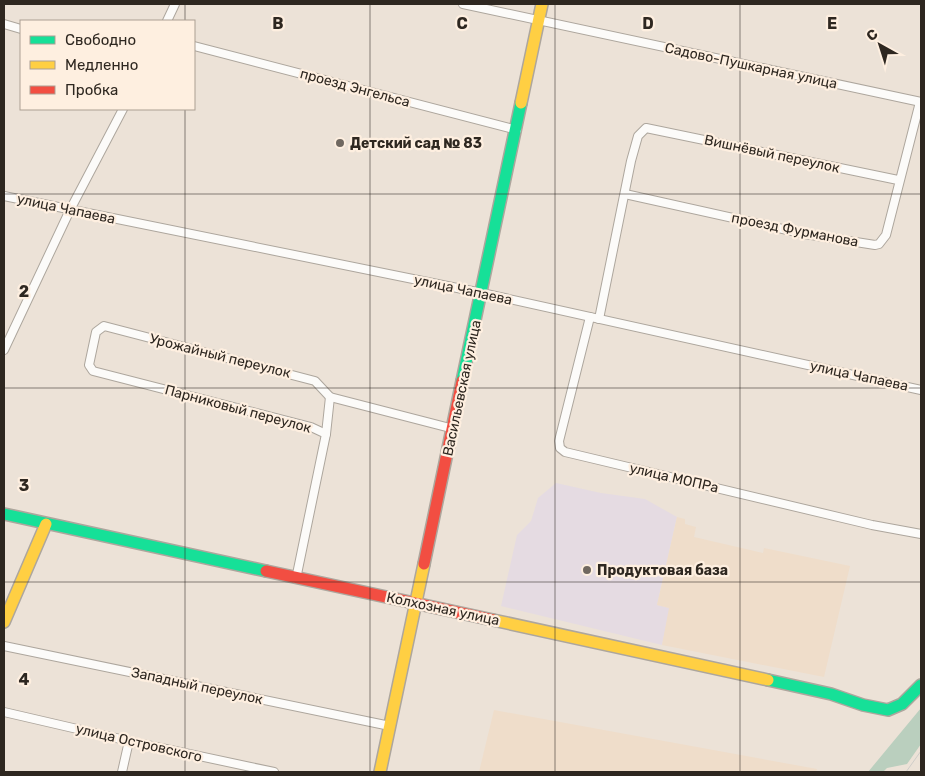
<svg xmlns="http://www.w3.org/2000/svg" width="925" height="776" viewBox="0 0 925 776" font-family="Rubik,sans-serif">
  <style>
    .commercial { fill: #e5dbe2 }
    .built { fill: #efddca }
    .green { fill: #bacfbe }
    .lines { fill: none; stroke-linecap: round; stroke-linejoin: round }
    .street-casing { stroke: #ada69d; stroke-width: 10 }
    .fast-casing { stroke: #ada69d; stroke-width: 14 }
    .slow-casing { stroke: #ada69d; stroke-width: 14 }
    .jam-casing { stroke: #ada69d; stroke-width: 14 }
    .street { stroke: #fcfbf9; stroke-width: 8 }
    .fast { stroke: #16e098; stroke-width: 11 }
    .slow { stroke: #ffcf43; stroke-width: 11 }
    .jam { stroke: #f24e42; stroke-width: 11 }
    .tram { stroke: #cfcdc9; stroke-width: 1 }
    .grid { fill: none; stroke: #2e2720; stroke-width: 1; stroke-opacity: 0.55 }
    .poi-dot { fill: #706860; stroke: #feefe0; stroke-width: 2 }
    .labels { text-anchor: middle; dominant-baseline: central; stroke-width: 4.5; stroke-linejoin: round; paint-order: stroke }
    .street-label { font-size: 14px; fill: #2e2720; stroke: #feefe0 }
    .poi-label { font-size: 14px; font-weight: bold; fill: #2e2720; stroke: #feefe0; text-anchor: start }
    .grid-label { font-size: 16px; text-anchor: middle; font-weight: bold; fill: #2e2720; stroke: #feefe0; stroke-width: 4.5; stroke-linejoin: round; paint-order: stroke }
  </style>
  <rect width="100%" height="100%" fill="#ece2d7"/>
  <polygon class="commercial" points="556,483 601,493 645,499 677,517 657,605 670,608 662,645 501,606 517,535 531,521 538,498"/>
  <g class="built">
    <polygon points="677,517 685,519 685,524 696,527 694,537 763,553 764,548 850,566 824,677 662,645 669,608 657,605"/>
    <polygon points="494,710 817,769 816,772 479,772"/>
  </g>
  <polygon class="green" points="921,708 921,744 907,764 887,768 883,772 868,772"/>
  <g class="lines">
    <defs>
      <g id="street">
        <polyline points="463,4 921,102"/>
        <polyline points="167,21 175,4"/>
        <polyline points="4,24 21,29"/>
        <polyline points="194,46 517,130"/>
        <polyline points="625,194 805,234 875,245 879,244 886,235 920,102"/>
        <polyline points="4,196 482,293 921,390"/>
        <polyline points="590,317 559,441 560,448 565,452 872,525 921,534"/>
        <polyline points="599,319 631,161 638,136 646,128 898,180"/>
        <polyline points="4,350 70,210 123,109"/>
        <polyline points="326,434 330,397"/>
        <polyline points="296,579 326,434 311,427 93,371 89,365 96,332 104,326 315,381 330,397 454,429"/>
        <polyline points="4,646 390,726"/>
        <polyline points="4,712 129,741 274,772"/>
        <polyline points="122,772 129,741"/>
      </g>
      <g id="fast">
        <polyline points="462,381 521,103"/>
        <polyline points="4,514 266,571"/>
        <polyline points="768,680 831,694 863,705 888,710 902,704 921,685"/>
      </g>
      <g id="slow">
        <polyline points="521,103 542,4"/>
        <polyline points="493,620 768,680"/>
        <polyline points="4,622 46,524"/>
        <polyline points="380,772 424,564"/>
      </g>
      <g id="jam">
        <polyline points="424,564 462,381"/>
        <polyline points="266,571 493,620"/>
      </g>
    </defs>
    <use href="#street" class="street-casing"/>
    <use href="#fast" class="fast-casing"/>
    <use href="#slow" class="slow-casing"/>
    <use href="#jam" class="jam-casing"/>
    <use href="#street" class="street"/>
    <use href="#fast" class="fast"/>
    <use href="#slow" class="slow"/>
    <use href="#jam" class="jam"/>
    <polyline class="tram" points="906,772 921,751"/>
  </g>
  <path class="grid" d="M185,4V21M370,4V772M555,4V772M740,4V772M185,109V772M4,194H921M4,388H921M4,582H921"/>
  <g class="poi-dot">
    <circle cx="340" cy="143" r="5"/>
    <circle cx="587" cy="570" r="5"/>
  </g>
  <g class="labels">
    <g class="street-label">
      <text transform="translate(751 66) rotate(12)">Садово-Пушкарная улица</text>
      <text transform="translate(355 88) rotate(15)">проезд Энгельса</text>
      <text transform="translate(772 154) rotate(12)">Вишнёвый переулок</text>
      <text transform="translate(66 209) rotate(12)">улица Чапаева</text>
      <text transform="translate(795 230) rotate(11)">проезд Фурманова</text>
      <text transform="translate(463 290) rotate(12)">улица Чапаева</text>
      <text transform="translate(220 356) rotate(14)">Урожайный переулок</text>
      <text transform="translate(859 376) rotate(12)">улица Чапаева</text>
      <text transform="translate(462 388) rotate(-78)">Васильевская улица</text>
      <text transform="translate(238 409) rotate(15)">Парниковый переулок</text>
      <text transform="translate(674 478) rotate(13)">улица МОПРа</text>
      <text transform="translate(443 609) rotate(12)">Колхозная улица</text>
      <text transform="translate(197 686) rotate(12)">Западный переулок</text>
      <text transform="translate(139 743) rotate(13)">улица Островского</text>
    </g>
    <g class="poi-label">
      <text x="350" y="143">Детский сад № 83</text>
      <text x="597" y="570">Продуктовая база</text>
    </g>
  </g>
  <g class="grid-label">
    <text x="278" y="29">B</text>
    <text x="462" y="29">C</text>
    <text x="648" y="29">D</text>
    <text x="832" y="29">E</text>
    <text x="24" y="297">2</text>
    <text x="24" y="491">3</text>
    <text x="24" y="685">4</text>
  </g>
  <rect width="925" height="776" fill="none" stroke="#2e2720" stroke-width="10"/>
  <rect x="20" y="20" width="175" height="90" fill="#feefe0" stroke="#ab9f93"/>
  <rect x="30" y="36" width="25" height="8" fill="#16e098" stroke="#ab9f93"/>
  <text x="65" y="45" font-size="15" fill="#2e2720">Свободно</text>
  <rect x="30" y="61" width="25" height="8" fill="#ffcf43" stroke="#ab9f93"/>
  <text x="65" y="70" font-size="15" fill="#2e2720">Медленно</text>
  <rect x="30" y="86" width="25" height="8" fill="#f24e42" stroke="#ab9f93"/>
  <text x="65" y="95" font-size="15" fill="#2e2720">Пробка</text>
  <g transform="translate(880 45) rotate(321)" stroke="#feefe0" stroke-width="4" paint-order="stroke">
  <path d="M0-4L9 19L0 12L-9 19Z" fill="#2e2720"/>
  <text y="-8" font-size="14" font-weight="bold" text-anchor="middle" fill="#2e2720">С</text>
  </g>
</svg>
